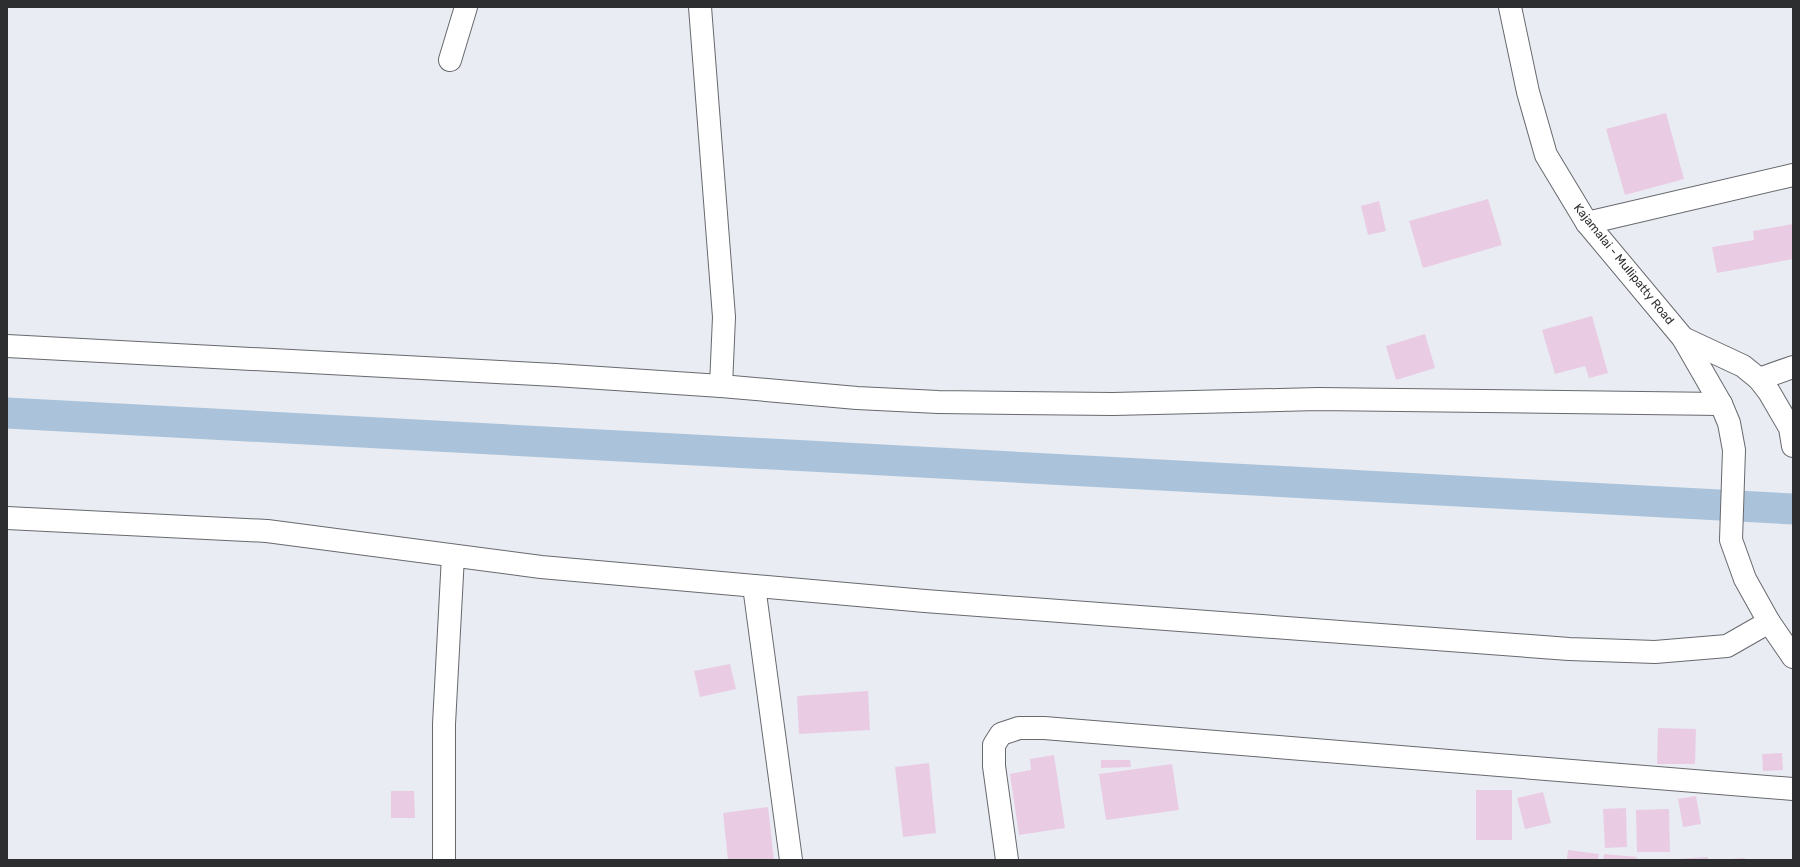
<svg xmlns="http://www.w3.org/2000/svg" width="1800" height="867" viewBox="0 0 1800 867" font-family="Rubik,sans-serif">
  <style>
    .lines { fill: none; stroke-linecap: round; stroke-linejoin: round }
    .canal { stroke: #aac3db; stroke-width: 31 }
    .building { fill: #e9cce3 }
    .street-casing { stroke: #67696e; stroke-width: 24 }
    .secondary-casing { stroke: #67696e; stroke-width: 24 }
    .street { stroke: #fff; stroke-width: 22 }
    .secondary { stroke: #fff; stroke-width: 22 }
    .labels { text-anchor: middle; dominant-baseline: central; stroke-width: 3; stroke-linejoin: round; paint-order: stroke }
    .street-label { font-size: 12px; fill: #2d2e30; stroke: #fff }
  </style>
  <rect width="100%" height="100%" fill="#e9ecf2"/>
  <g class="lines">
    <polyline class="canal" points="7,413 1793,509"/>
  </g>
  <g class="building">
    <polygon points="1666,113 1684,179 1625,195 1606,129"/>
    <polygon points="1488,199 1502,245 1423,268 1409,221"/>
    <polygon points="1379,201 1386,231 1368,235 1361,206"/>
    <polygon points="1793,224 1793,259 1717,273 1712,247 1754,240 1753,231"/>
    <polygon points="1592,316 1608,373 1589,378 1585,366 1555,374 1542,330"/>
    <polygon points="1425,334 1435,368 1396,380 1386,346"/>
    <polygon points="730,664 736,689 700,697 694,671"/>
    <polygon points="868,691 870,730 799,734 797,696"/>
    <polygon points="1658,728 1696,729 1695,764 1657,764"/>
    <polygon points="1782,753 1783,770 1763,771 1762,754"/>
    <polygon points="1054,755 1065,828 1019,835 1010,774 1031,770 1030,759"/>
    <polygon points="1101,760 1130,760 1131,767 1101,768"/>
    <polygon points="929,763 936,833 903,837 895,767"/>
    <polygon points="1172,764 1179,810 1106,820 1099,774"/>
    <rect x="1476" y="790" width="36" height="50"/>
    <polygon points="391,791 414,791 415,818 391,818"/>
    <polygon points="1543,792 1551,823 1525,829 1517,798"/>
    <polygon points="1696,796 1701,824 1683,827 1678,799"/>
    <polygon points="768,807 774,860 728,860 723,813"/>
    <polygon points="1626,808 1627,847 1605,848 1603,809"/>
    <polygon points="1669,809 1670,852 1637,852 1636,810"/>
    <polygon points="1568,850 1599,854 1598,860 1567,860"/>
    <polygon points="1604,854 1637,857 1636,860 1603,860"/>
    <polygon points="1708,857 1708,860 1675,860 1675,859"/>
    <polygon points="1745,858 1745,860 1729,860 1729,859"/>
  </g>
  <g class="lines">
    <defs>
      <g id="street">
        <polyline points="700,7 724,317 721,386"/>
        <polyline points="450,60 466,7"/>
        <polyline points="1587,223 1793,175"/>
        <polyline points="7,346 555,375 721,386 857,398 938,402 1113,404 1318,399 1721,404"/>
        <polyline points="1759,379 1793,367"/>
        <polyline points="7,518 267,531 541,567 925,601 1569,649 1655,652 1727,646 1769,622"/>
        <polyline points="754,586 791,860"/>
        <polyline points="444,860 444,724 453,556"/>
        <polyline points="1007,860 994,766 994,745 1001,734 1019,728 1044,728 1793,789"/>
      </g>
      <g id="secondary">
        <polyline points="1510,7 1528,92 1546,155 1587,223 1683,338 1721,404 1729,423 1734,450 1731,540 1745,579 1769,622 1793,657"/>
        <polyline points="1683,338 1743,366 1759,379 1769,392 1790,428 1793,446"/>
      </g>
    </defs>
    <use href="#street" class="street-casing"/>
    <use href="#secondary" class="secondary-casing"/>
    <use href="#street" class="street"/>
    <use href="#secondary" class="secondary"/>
  </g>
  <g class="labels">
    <g class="street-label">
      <text transform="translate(1624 264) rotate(51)">Kajamalai - Mullipatty Road</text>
    </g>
  </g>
  <rect width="1800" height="867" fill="none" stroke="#2d2e30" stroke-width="16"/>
</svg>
